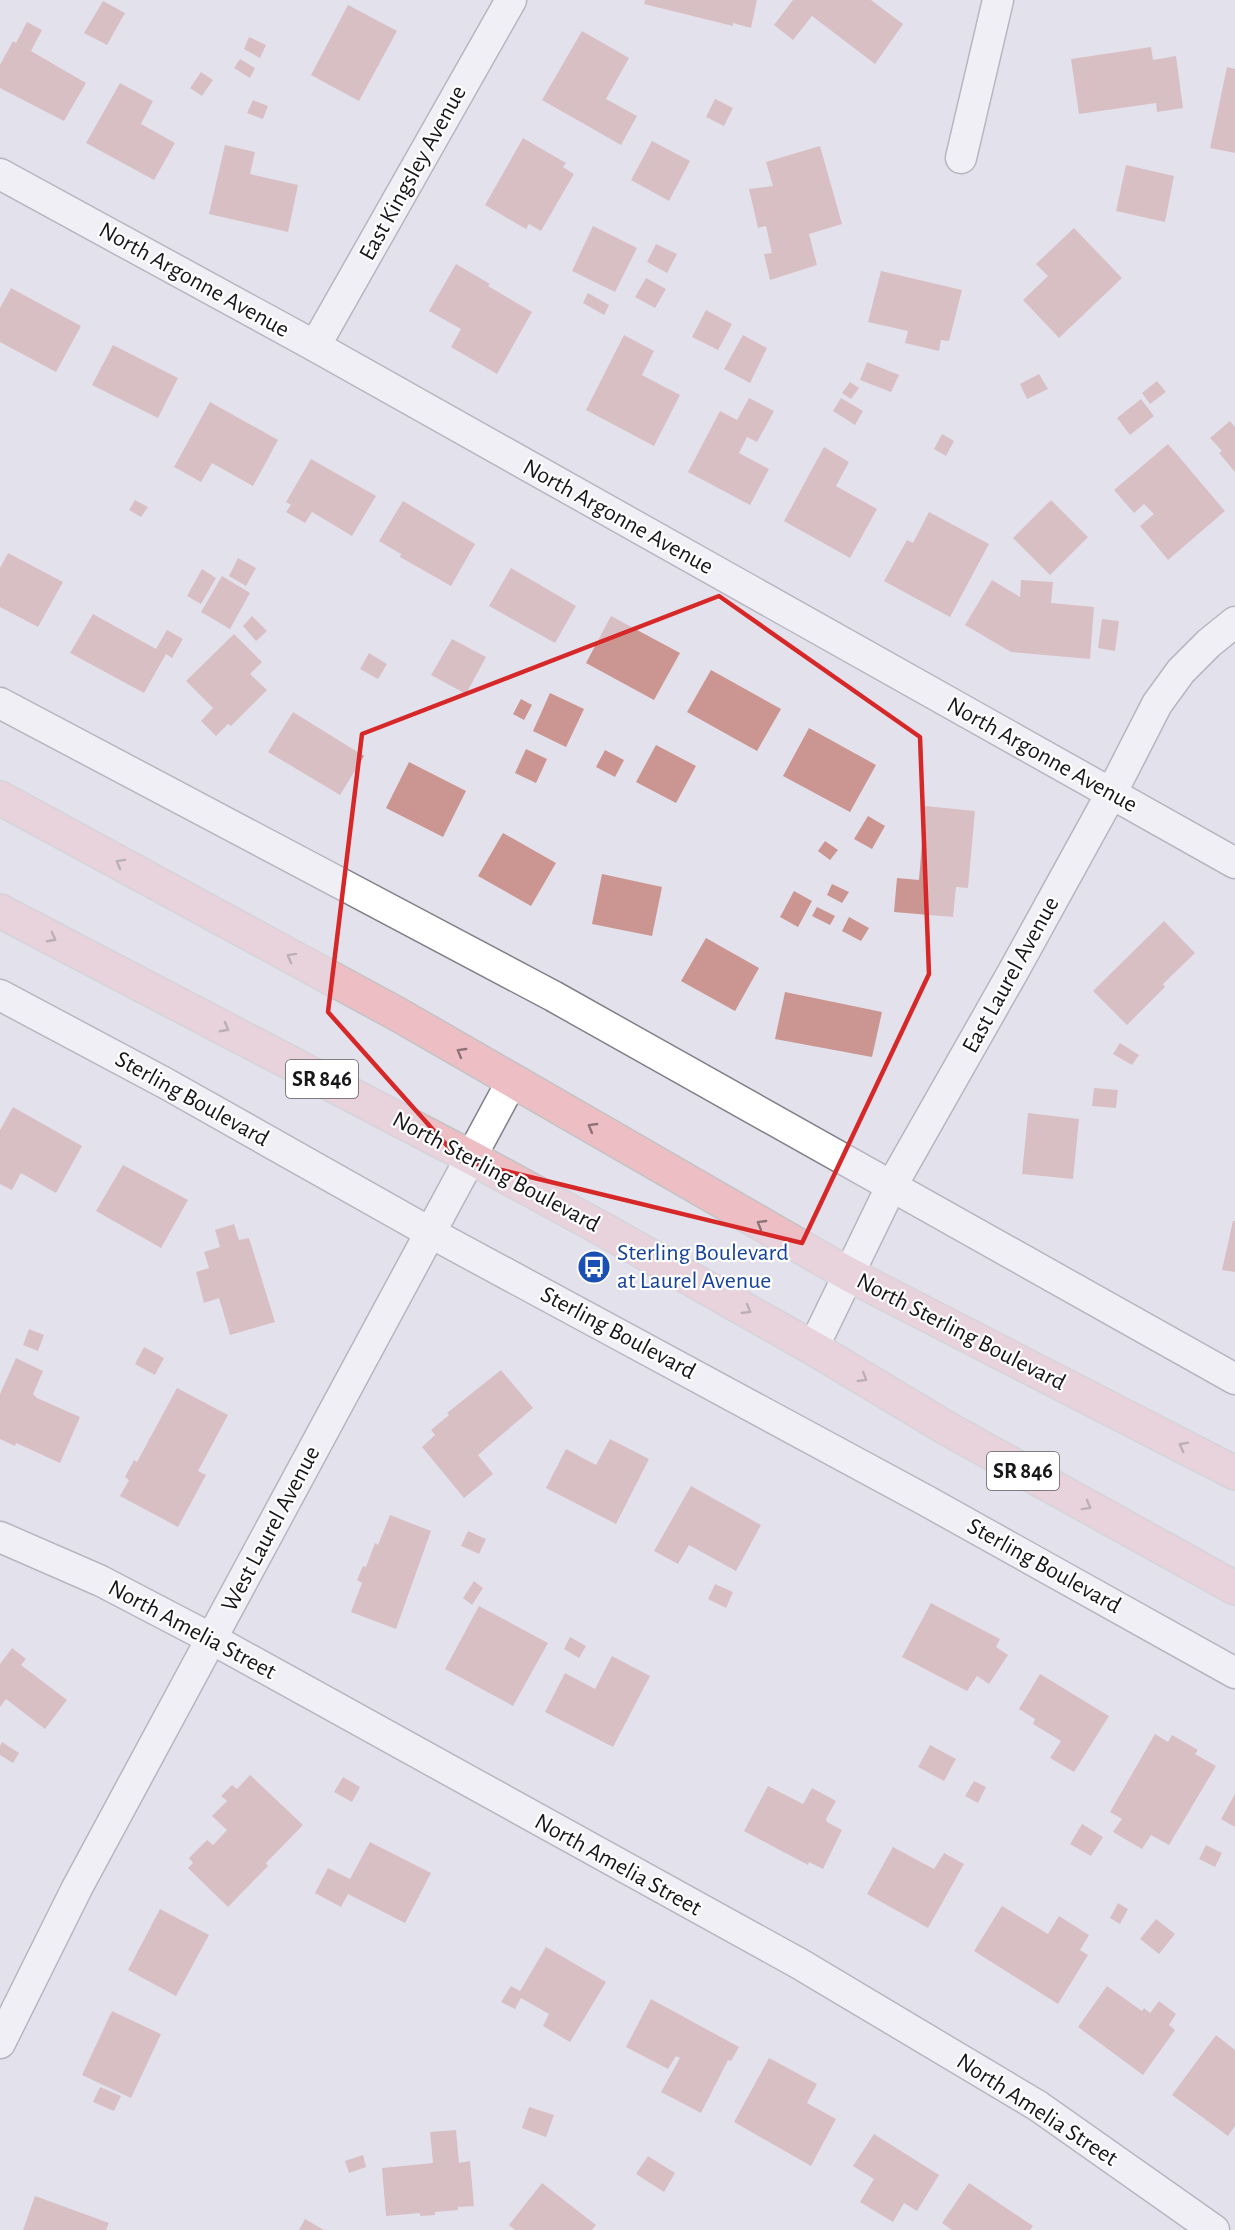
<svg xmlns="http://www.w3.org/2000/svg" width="1235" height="2230" viewBox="0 0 1235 2230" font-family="'Alegreya Sans',sans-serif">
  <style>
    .building { fill: #cb9591 }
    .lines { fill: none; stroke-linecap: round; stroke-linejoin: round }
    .street-casing { stroke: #81818a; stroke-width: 33 }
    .primary-casing { stroke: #c3c3c3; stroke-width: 36 }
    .street { stroke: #fff; stroke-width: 30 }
    .primary { stroke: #edbfc5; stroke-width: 33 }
    .oneway { stroke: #8d7378 }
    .marked { fill: none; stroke: #d62828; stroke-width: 4.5; stroke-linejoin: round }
    .labels { text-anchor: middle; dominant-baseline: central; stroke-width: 4.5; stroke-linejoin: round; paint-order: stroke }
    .shield { fill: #fff; stroke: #5d5d5f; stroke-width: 1.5 }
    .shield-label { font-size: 22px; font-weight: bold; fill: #17171a }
    .street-label { font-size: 24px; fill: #17171a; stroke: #fff }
    .transit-label { font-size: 24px; fill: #164399; stroke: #fff; text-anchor: start }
  </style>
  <rect width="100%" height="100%" fill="#e3e2ec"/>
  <g class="building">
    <polygon points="645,0 757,0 751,28 733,23 733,26 644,4"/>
    <polygon points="793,0 871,0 903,24 875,64 812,16 793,40 774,25"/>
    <polygon points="103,1 125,13 107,45 84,33"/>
    <polygon points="348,5 397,31 359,101 311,75"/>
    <polygon points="27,22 42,30 31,51 86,83 64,121 0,88 0,65 13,41 16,43"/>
    <polygon points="582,31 629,58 606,99 637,116 621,145 542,100"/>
    <polygon points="249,37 266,45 260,58 244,49"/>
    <polygon points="1151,47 1153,60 1176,56 1183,108 1157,112 1156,103 1079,114 1071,59"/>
    <polygon points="240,59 255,68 250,78 234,68"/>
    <polygon points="1227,67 1235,69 1235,153 1210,148"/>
    <polygon points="201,72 213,80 202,96 190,88"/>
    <polygon points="120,83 153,101 141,124 175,143 154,180 86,143"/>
    <polygon points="715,99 733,108 724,126 706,117"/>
    <polygon points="253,100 268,106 263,119 247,113"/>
    <polygon points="523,138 566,163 563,167 574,174 541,231 529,224 526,229 485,205"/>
    <polygon points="652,141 690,161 669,201 631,180"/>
    <polygon points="225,145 255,152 250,174 298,185 288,232 209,214"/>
    <polygon points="820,146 842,224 809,234 817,265 770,280 764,254 772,253 766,226 758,228 749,189 773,186 766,162"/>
    <polygon points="1126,165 1174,176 1165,222 1116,211"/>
    <polygon points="593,226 637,248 615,292 572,271"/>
    <polygon points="1074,228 1122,278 1059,338 1023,300 1048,276 1036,264"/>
    <polygon points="656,244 677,254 667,273 647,262"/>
    <polygon points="456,264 490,284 488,286 532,312 497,374 451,347 461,329 429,311"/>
    <polygon points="881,271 962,290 949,341 941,340 939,351 905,343 908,331 868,322"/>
    <polygon points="646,278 666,289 655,308 635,297"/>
    <polygon points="11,288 81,326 56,372 0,342 0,308"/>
    <polygon points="588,293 609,305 604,315 583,303"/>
    <polygon points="706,310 732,324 718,350 692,337"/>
    <polygon points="624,335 654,351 642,375 680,395 654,446 586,410"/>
    <polygon points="743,335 767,348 750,383 724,369"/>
    <polygon points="113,345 178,378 158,418 92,385"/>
    <polygon points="867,362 899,375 891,392 860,380"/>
    <polygon points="1039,374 1048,389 1027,399 1020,384"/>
    <polygon points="1157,381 1166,392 1150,404 1142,393"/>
    <polygon points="850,382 859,388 851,399 842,393"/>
    <polygon points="749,398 774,411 757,442 747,437 739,453 769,469 750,505 688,472 720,411 737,420"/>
    <polygon points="841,398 863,411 855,425 833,411"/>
    <polygon points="1141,399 1154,416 1130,435 1117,418"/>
    <polygon points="210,402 278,440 253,486 212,463 201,482 174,467"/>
    <polygon points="1230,421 1235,427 1235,472 1219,453 1222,451 1210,438"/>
    <polygon points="942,434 954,441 946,456 934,449"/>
    <polygon points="1168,444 1225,511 1168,560 1140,526 1154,514 1144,504 1134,513 1114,490"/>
    <polygon points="824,447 849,462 836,486 877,509 850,558 784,521"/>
    <polygon points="311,459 376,496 352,536 312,512 305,523 286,512 291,505 286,502"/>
    <polygon points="135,500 148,507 141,517 129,510"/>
    <polygon points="1051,500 1088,537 1050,575 1013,538"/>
    <polygon points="403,501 475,544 451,586 400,557 401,554 379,541"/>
    <polygon points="929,512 989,544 950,617 884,581 907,540 913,543"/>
    <polygon points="8,553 63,582 38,627 0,607 0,568"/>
    <polygon points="238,558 256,568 246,586 229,576"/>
    <polygon points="511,568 576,606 555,643 489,606"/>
    <polygon points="202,569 216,578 201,604 187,596"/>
    <polygon points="222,576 250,593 230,629 201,612"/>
    <polygon points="992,580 1020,597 1021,580 1053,582 1051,603 1094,607 1090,659 1011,652 965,625"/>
    <polygon points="93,614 156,649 167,630 183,639 172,658 166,654 144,693 70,653"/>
    <polygon points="252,616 267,631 256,641 243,626"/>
    <polygon points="611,616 680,653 654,700 586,663"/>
    <polygon points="1102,619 1119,621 1115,651 1098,648"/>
    <polygon points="234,634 262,662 250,674 267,690 231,726 228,724 216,736 201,721 213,708 186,681"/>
    <polygon points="452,639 486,657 466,694 431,675"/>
    <polygon points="369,653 387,664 378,679 360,669"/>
    <polygon points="711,670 781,709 757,751 687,712"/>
    <polygon points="550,693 584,709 566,747 533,731"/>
    <polygon points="521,699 532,705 524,720 513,714"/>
    <polygon points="293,712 364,756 340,795 268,752"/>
    <polygon points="809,728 876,765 850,812 783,776"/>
    <polygon points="656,745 696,766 676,803 636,782"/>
    <polygon points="526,749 547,759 536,783 515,773"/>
    <polygon points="605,750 624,760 615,777 596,767"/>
    <polygon points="409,762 466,791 443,837 386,808"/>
    <polygon points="925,806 975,811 968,888 956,887 953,917 894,912 897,878 919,880"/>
    <polygon points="868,816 885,826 872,849 854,839"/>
    <polygon points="503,833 556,863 531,906 478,876"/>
    <polygon points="825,841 838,850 830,860 818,851"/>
    <polygon points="602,874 662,887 652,936 592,924"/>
    <polygon points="832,884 849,892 842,903 827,895"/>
    <polygon points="794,891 812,901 798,927 780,917"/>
    <polygon points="817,907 835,916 830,925 812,916"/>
    <polygon points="849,917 869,928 861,941 842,931"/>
    <polygon points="1164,921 1195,953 1163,984 1165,987 1127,1025 1093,991"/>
    <polygon points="706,938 759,968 735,1011 681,981"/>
    <polygon points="785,992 882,1012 872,1057 775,1039"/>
    <polygon points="1120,1043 1139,1055 1132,1065 1113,1054"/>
    <polygon points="1094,1088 1118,1090 1116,1108 1092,1106"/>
    <polygon points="13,1107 82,1146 56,1193 21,1173 12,1190 0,1184 0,1130"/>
    <polygon points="1028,1113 1079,1119 1073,1179 1022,1174"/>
    <polygon points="123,1165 188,1200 161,1248 96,1211"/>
    <polygon points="1233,1221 1235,1221 1235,1272 1222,1270"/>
    <polygon points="234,1224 239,1240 249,1238 275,1322 230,1335 219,1298 204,1303 196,1272 209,1268 204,1252 220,1247 215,1230"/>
    <polygon points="29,1329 44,1335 38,1351 23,1345"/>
    <polygon points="144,1347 164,1358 155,1375 135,1364"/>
    <polygon points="16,1358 43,1371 33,1394 37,1398 80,1417 60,1463 16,1443 15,1446 0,1439 0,1394"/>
    <polygon points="501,1370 533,1408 478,1455 493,1474 464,1498 422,1447 435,1435 431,1430 449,1415 447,1413"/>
    <polygon points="177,1388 228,1415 198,1471 206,1475 178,1527 120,1496 129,1480 125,1477 134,1460 137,1462"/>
    <polygon points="610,1439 649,1459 616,1524 546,1488 566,1449 596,1465"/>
    <polygon points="691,1486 761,1525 736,1571 689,1545 678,1564 654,1551"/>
    <polygon points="390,1515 431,1531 396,1629 351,1612 362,1583 357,1580 363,1566 366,1567 375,1543 378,1545"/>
    <polygon points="468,1531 486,1539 479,1554 461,1546"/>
    <polygon points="474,1581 483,1588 472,1605 463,1598"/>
    <polygon points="715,1584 733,1592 726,1608 708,1599"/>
    <polygon points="931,1603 1000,1639 996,1647 1008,1655 989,1684 977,1676 967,1691 902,1657"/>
    <polygon points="479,1606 548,1643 513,1706 445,1669"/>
    <polygon points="570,1637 586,1646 579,1658 564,1649"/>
    <polygon points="12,1648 26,1659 21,1665 67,1700 45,1729 6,1699 0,1707 0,1664"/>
    <polygon points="612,1656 650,1676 613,1747 545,1712 565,1673 595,1689"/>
    <polygon points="1040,1674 1109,1716 1074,1772 1050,1758 1061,1741 1033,1724 1035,1719 1019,1709"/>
    <polygon points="1155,1734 1168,1742 1172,1735 1198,1750 1195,1754 1216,1766 1169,1845 1151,1835 1142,1849 1113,1832 1122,1819 1110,1812"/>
    <polygon points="2,1742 19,1753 13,1763 0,1755 0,1746"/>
    <polygon points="930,1745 956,1759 944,1781 918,1767"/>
    <polygon points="250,1775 303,1825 266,1863 268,1866 228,1907 188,1868 193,1863 189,1858 207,1840 213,1845 227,1830 212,1816 227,1801 221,1796 232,1785 237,1789"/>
    <polygon points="343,1777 360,1787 352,1802 334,1792"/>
    <polygon points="974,1781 986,1787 978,1803 965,1796"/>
    <polygon points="768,1786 803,1804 812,1788 836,1801 826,1819 827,1822 842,1830 823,1869 809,1862 808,1865 744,1831"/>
    <polygon points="1235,1794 1235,1827 1221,1819"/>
    <polygon points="1082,1824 1103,1837 1091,1856 1070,1844"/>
    <polygon points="370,1842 431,1873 405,1923 348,1894 341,1907 315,1893 328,1868 350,1879"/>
    <polygon points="1206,1845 1222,1853 1215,1867 1199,1859"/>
    <polygon points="893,1847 934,1869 944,1853 964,1864 928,1928 867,1894"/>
    <polygon points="1118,1903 1128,1909 1120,1924 1110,1918"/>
    <polygon points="1002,1906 1048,1934 1059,1916 1089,1935 1080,1950 1088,1955 1058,2004 974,1951"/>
    <polygon points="160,1909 209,1935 176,1996 128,1970"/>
    <polygon points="1156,1919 1175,1934 1159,1954 1140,1939"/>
    <polygon points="546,1947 606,1982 570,2042 543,2026 549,2014 521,1998 515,2009 501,2002 511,1986 520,1991"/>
    <polygon points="1107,1986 1142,2011 1144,2008 1150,2013 1159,2001 1176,2014 1169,2025 1175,2030 1143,2075 1078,2027"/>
    <polygon points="651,1999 739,2047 731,2061 728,2060 701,2113 661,2092 680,2058 676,2056 668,2069 626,2047"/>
    <polygon points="112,2011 161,2034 131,2098 82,2075"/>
    <polygon points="1216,2035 1235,2050 1235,2126 1228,2136 1172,2095"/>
    <polygon points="769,2058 817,2084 807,2103 836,2119 811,2166 734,2122"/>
    <polygon points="100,2087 121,2096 114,2111 93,2102"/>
    <polygon points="529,2107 554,2115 546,2137 522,2128"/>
    <polygon points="456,2130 459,2163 470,2161 474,2206 458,2207 458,2210 435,2212 435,2215 420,2216 420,2213 386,2216 382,2168 433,2163 430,2132"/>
    <polygon points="874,2134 939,2175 917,2211 904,2203 893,2222 860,2202 874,2179 853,2166"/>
    <polygon points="363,2155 366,2167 349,2173 345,2161"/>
    <polygon points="648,2156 675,2173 664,2192 636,2174"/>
    <polygon points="542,2183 596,2225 592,2230 515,2230 509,2225"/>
    <polygon points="969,2183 1033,2226 1030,2230 952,2230 942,2223"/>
    <polygon points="35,2196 109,2223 106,2230 23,2230"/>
    <polygon points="305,2219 324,2230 299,2230"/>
  </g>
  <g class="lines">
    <defs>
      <g id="street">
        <polyline points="961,158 998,0"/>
        <polyline points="0,174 315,346 1235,863"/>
        <polyline points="315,346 511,0"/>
        <polyline points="0,703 553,996 1235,1379"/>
        <polyline points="0,995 165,1083 431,1233 925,1500 1235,1673"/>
        <polyline points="813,1348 891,1187 1013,972 1111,794 1157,704 1181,671 1209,643 1235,622"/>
        <polyline points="0,1537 101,1581 212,1639 800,1964 1038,2106 1214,2230"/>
        <polyline points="0,2043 77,1888 512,1081"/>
      </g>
      <g id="primary">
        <polyline points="0,798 399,1015 848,1274 1235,1473"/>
        <polyline points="0,911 472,1158 606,1231 813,1348 948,1429 1235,1588"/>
      </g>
    </defs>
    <use href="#street" class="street-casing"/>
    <use href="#primary" class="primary-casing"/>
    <use href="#street" class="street"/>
    <use href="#primary" class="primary"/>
  </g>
  <defs><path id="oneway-chevron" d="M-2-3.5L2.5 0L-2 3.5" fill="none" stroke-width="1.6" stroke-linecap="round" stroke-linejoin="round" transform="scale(1.5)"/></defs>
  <g class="oneway">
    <use href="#oneway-chevron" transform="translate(120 863) rotate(-151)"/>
    <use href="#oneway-chevron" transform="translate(52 938) rotate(28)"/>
    <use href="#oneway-chevron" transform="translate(291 957) rotate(-151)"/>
    <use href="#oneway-chevron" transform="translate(225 1028) rotate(28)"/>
    <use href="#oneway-chevron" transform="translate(461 1052) rotate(-150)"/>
    <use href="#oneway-chevron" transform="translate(592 1127) rotate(-150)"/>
    <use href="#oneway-chevron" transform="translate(761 1224) rotate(-150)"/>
    <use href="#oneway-chevron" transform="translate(747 1310) rotate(30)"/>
    <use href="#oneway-chevron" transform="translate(863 1378) rotate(31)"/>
    <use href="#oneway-chevron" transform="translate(1183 1446) rotate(-153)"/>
    <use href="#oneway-chevron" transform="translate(1087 1506) rotate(29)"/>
  </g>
  <path d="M0 0H1235V2230H0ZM719,596L920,737L929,974L802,1243L460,1160L328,1012L362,734Z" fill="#e3e2ec" fill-opacity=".55" fill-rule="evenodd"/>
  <path class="marked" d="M719,596L920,737L929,974L802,1243L460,1160L328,1012L362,734Z"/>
  <defs>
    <symbol id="bus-disc" viewBox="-11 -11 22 22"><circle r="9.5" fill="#1a4fb4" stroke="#fff"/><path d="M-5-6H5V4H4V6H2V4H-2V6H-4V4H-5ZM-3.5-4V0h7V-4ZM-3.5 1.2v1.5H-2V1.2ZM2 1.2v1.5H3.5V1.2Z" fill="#fff"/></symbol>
  </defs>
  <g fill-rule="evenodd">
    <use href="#bus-disc" x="575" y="1248" width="38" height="38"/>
  </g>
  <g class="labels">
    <g class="shield">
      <rect x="286" y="1060" width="72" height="38" rx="4.5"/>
      <rect x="987" y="1452" width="72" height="38" rx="4.5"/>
    </g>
    <g class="shield-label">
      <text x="322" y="1079">SR 846</text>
      <text x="1023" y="1471">SR 846</text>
    </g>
    <g class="street-label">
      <text transform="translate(413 173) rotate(-61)">East Kingsley Avenue</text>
      <text transform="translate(194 280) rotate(29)">North Argonne Avenue</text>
      <text transform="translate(618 517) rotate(29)">North Argonne Avenue</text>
      <text transform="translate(1042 755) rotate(29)">North Argonne Avenue</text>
      <text transform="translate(1011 975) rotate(-61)">East Laurel Avenue</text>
      <text transform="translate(192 1099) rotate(29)">Sterling Boulevard</text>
      <text transform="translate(496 1172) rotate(28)">North Sterling Boulevard</text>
      <text transform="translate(961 1332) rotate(27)">North Sterling Boulevard</text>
      <text transform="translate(618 1333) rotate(28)">Sterling Boulevard</text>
      <text transform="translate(271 1529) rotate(-62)">West Laurel Avenue</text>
      <text transform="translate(1044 1566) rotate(29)">Sterling Boulevard</text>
      <text transform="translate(192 1630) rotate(28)">North Amelia Street</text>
      <text transform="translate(618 1865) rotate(29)">North Amelia Street</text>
      <text transform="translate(1037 2110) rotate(33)">North Amelia Street</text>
    </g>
    <g class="transit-label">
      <text x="617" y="1253">Sterling Boulevard<tspan x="617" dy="28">at Laurel Avenue</tspan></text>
    </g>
  </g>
</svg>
